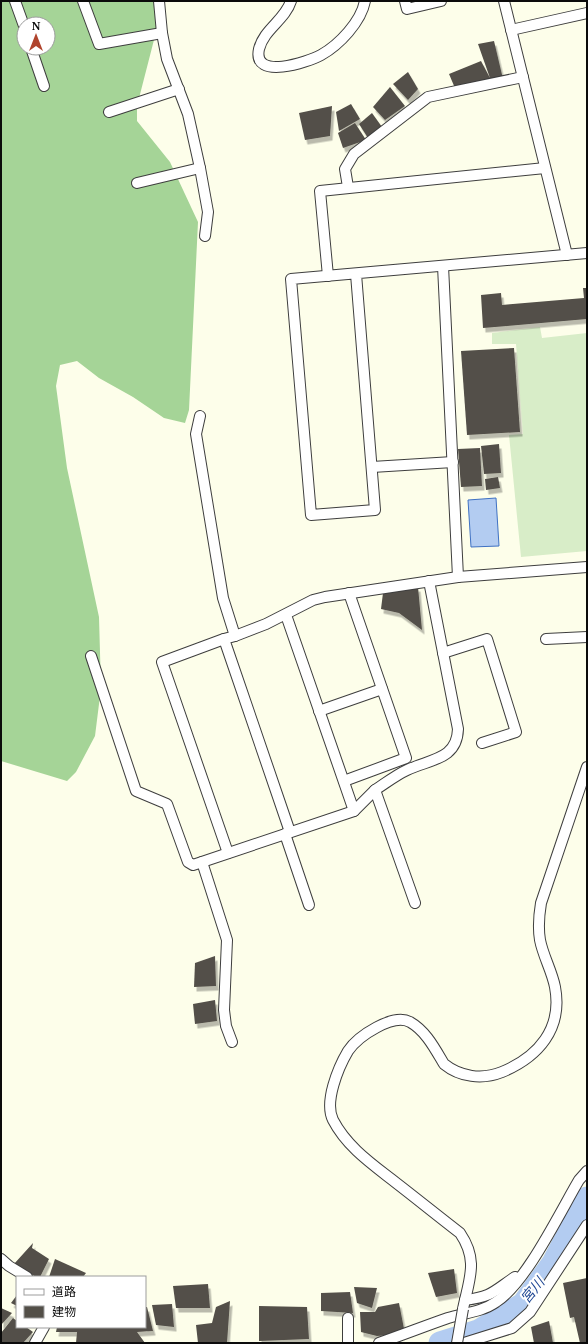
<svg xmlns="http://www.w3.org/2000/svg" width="588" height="1344" viewBox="0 0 588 1344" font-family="'Noto Serif','Noto Sans JP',serif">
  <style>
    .forest { fill: #a5d497; fill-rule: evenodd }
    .pitch { fill: #d8edc8 }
    .water { fill: #b3ccf1; stroke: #3f71c3 }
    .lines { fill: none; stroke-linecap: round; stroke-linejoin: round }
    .river { stroke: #b3ccf1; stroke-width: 23 }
    .building { fill: #534f48; filter: url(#shadow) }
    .street-casing { stroke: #3e3e3e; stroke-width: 12 }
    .street { stroke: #fff; stroke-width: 10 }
    .street-bridge-casing { stroke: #3e3e3e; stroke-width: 12; stroke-linecap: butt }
    .street-bridge { stroke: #fff; stroke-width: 10 }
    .labels { text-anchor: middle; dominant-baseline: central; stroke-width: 4; stroke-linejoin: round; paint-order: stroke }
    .water-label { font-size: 14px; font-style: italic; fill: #1e4693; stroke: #fff }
  </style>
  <defs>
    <filter id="shadow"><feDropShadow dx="2.5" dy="4.5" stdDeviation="0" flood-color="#0004"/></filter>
  </defs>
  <rect width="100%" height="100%" fill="#fdfeea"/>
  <path class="forest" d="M1,1H164L137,106V121L170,162L198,222L189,410L185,423L164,418L133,397L99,378L77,361L60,365L56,386L67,468L99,617L101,688L95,736L76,772L67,781L1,761ZM24,24H48V48H24Z"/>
  <polygon class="pitch" points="540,327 542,338 587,333 587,551 521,557 509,435 523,434 516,344 492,344 492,333"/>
  <polygon class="water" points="496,498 499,546 471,547 468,500"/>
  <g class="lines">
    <polyline class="river" points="440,1343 478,1331 523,1304 553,1263 587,1198"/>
  </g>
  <g class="building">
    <polygon points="494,41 503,79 490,78 491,82 455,88 449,74 481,61 490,78 478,44"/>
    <polygon points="408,72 418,89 408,100 393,84"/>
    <polygon points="390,87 405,106 385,120 373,107"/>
    <polygon points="351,104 360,119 339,131 336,112"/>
    <polygon points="332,106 330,136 305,140 299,113"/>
    <polygon points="372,113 382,127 368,138 359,124"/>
    <polygon points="355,123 366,140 343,148 338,133"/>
    <polygon points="583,288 587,288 587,319 483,328 481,295 501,293 502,305 584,298"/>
    <polygon points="514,348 520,432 467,435 461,351"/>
    <polygon points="499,444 501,473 484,474 481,446"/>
    <polygon points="480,448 482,486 461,487 458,449"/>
    <polygon points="498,477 500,488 486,490 485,479"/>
    <polygon points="418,587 422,630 399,613 381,609 383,593"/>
    <polygon points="215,956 216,986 194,987 195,963"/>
    <polygon points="215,1000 217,1021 195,1024 193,1004"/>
    <polygon points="33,1243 32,1248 49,1259 40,1277 36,1277 14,1264"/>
    <polygon points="55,1259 86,1273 83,1277 49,1277"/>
    <polygon points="454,1269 457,1293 436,1297 428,1273"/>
    <polygon points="587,1278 587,1343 580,1343 574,1317 570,1318 563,1283"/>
    <polygon points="208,1284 210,1308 176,1308 173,1286"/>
    <polygon points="354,1287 377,1288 372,1308 357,1303"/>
    <polygon points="350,1292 353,1313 321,1311 321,1293"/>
    <polygon points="17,1295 17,1306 11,1303"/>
    <polygon points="230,1301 227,1343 198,1343 196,1325 212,1323 216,1307"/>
    <polygon points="399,1303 405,1334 377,1336 361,1332 360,1312 375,1312 378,1307"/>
    <polygon points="172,1304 174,1327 156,1325 152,1305"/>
    <polygon points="259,1306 307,1307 309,1339 259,1341"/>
    <polygon points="145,1307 147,1307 153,1331 137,1332 145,1343 76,1343 77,1332 56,1332 57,1327 145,1327"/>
    <polygon points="1,1308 12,1313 1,1325"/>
    <polygon points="13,1318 17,1321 17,1327 26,1327 33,1332 23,1343 1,1343 1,1333"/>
    <polygon points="549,1321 553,1343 534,1343 531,1327"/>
  </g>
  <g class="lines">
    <defs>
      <g id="street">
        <polyline points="15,1 24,26"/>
        <polyline points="83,1 99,44 162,33"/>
        <polyline points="159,1 162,33 167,59 188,114 200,168"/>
        <path d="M291,1C285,20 264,29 259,49C252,81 308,62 321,55C339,45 361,22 365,1"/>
        <polyline points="405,1 407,9 441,1"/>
        <polyline points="504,1 567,255"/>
        <polyline points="511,30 587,13"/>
        <polyline points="31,48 44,86"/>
        <polyline points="109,112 179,89"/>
        <polyline points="137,183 200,168 208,212 205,236"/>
        <polyline points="348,187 345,169 354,154 428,97 523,77"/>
        <polyline points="443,266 458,577"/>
        <polyline points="356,274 375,510 311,515 291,279 587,253"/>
        <polyline points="328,276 320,191 545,168"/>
        <polyline points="200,416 196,434 223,598 235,636 224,639 290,832"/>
        <polyline points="372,467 453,462"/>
        <polyline points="286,615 354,811"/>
        <polyline points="235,636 266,624 313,600 325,597 458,577 587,567"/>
        <polyline points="224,639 162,662 228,853"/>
        <polyline points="546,639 587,637"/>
        <polyline points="443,653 487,639 516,732 482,743"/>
        <polyline points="91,656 136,791 167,804 188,862 193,865 354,811 375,790"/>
        <polyline points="319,711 382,689"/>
        <polyline points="344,781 406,758 349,593"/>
        <polyline points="285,834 309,905"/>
        <polyline points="202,862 227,940 224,1010 226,1026 232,1042"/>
        <path d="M415,903L375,790C386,783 396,775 407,770C430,759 457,760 458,729L429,581"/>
        <polyline points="1,1259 9,1266 27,1277"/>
        <path d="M465,1300C492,1297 494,1291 515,1277"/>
        <path d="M463,1309C469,1279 479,1261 460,1233C438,1216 417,1199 395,1182C372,1164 347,1147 333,1120C324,1102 338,1068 348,1051C358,1036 393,1013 410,1022C426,1031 435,1049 444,1064C460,1077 482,1080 502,1072C538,1057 563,1029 555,987C552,971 543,956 540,940C538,928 539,915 541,903L587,767"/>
        <polyline points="35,1343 44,1327"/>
        <polyline points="348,1343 348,1318"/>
        <path d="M379,1343C402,1335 425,1326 448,1318C464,1313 482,1312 496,1302C526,1283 560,1212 579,1180L587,1171"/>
        <polyline points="464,1343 512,1328 530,1312 587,1225"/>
      </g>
    </defs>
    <use href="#street" class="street-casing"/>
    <use href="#street" class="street"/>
    <defs>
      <polyline id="street-bridge" points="457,1343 463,1309"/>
    </defs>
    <use href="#street-bridge" class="street-bridge-casing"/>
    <use href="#street-bridge" class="street-bridge"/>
  </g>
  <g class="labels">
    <g class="water-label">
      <text transform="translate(532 1290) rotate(-51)">宮川</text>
    </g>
  </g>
  <rect width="588" height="1344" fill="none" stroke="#0b0b0b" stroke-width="4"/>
  <rect x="16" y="1276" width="130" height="52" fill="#ffffff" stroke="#9d9d9d"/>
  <rect x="24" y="1289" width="20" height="6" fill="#ffffff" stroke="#9d9d9d"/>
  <text x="52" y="1296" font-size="12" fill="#0b0b0b">道路</text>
  <rect x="24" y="1306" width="20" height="12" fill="#534f48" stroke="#9d9d9d"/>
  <text x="52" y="1316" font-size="12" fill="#0b0b0b">建物</text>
  <g transform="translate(36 36)"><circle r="19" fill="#ffffff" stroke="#9d9d9d"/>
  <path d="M0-3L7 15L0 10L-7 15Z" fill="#b0442d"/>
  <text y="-6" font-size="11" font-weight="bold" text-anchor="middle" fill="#0b0b0b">N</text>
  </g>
</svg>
